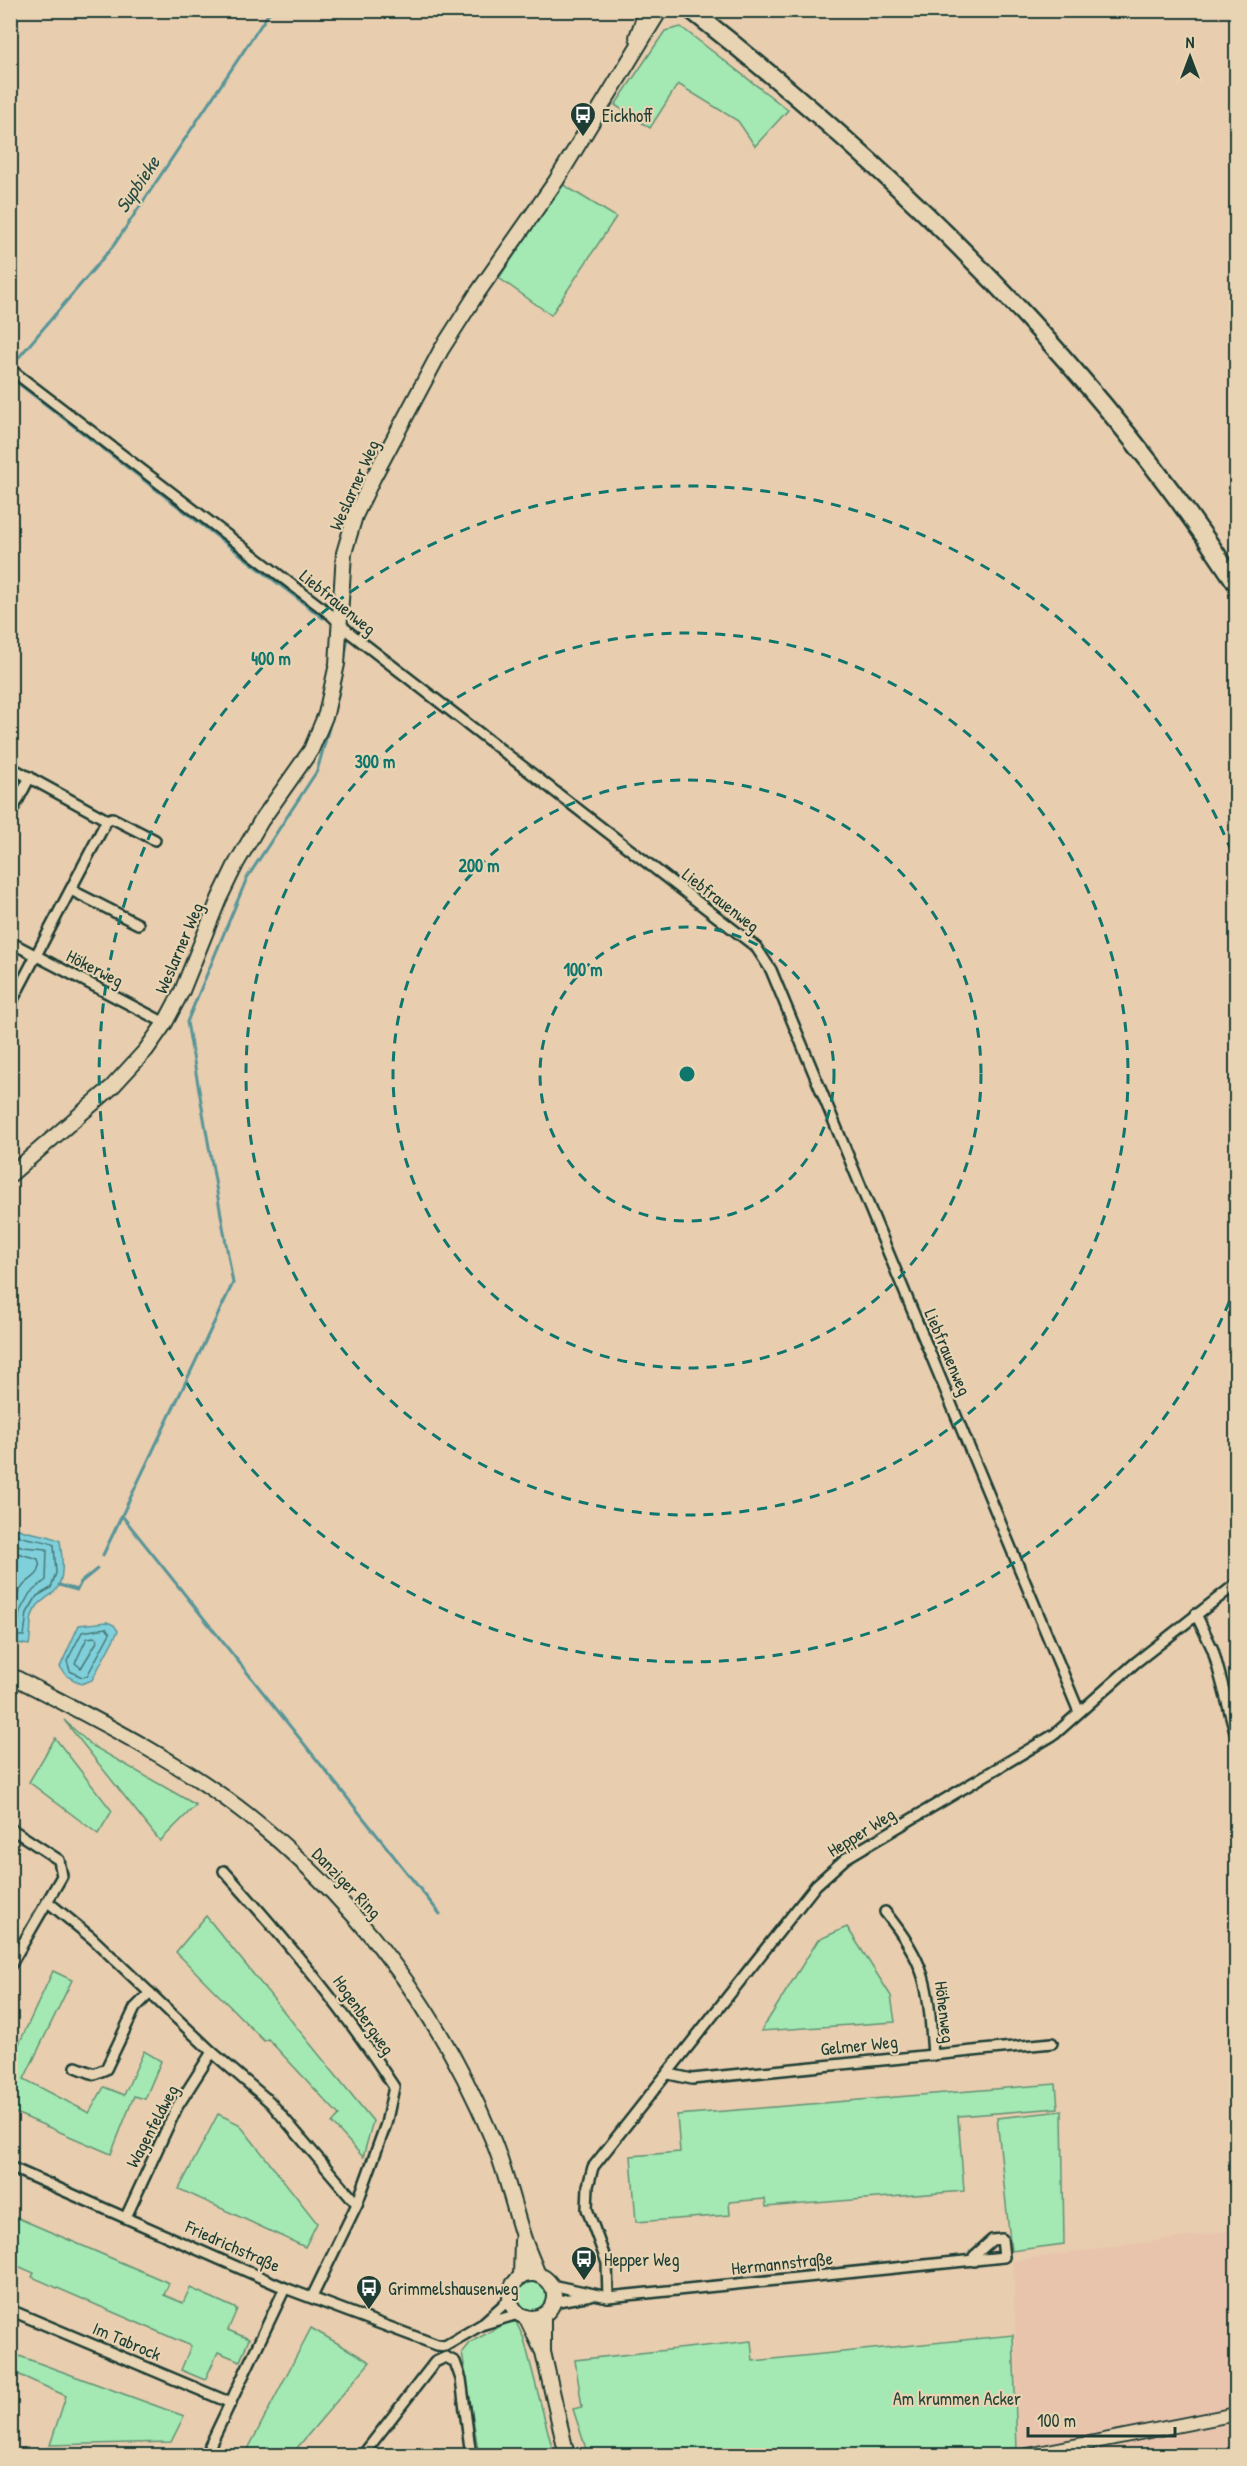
<svg xmlns="http://www.w3.org/2000/svg" width="1247" height="2466" viewBox="0 0 1247 2466" font-family="'Patrick Hand',sans-serif">
  <style>
    .built { fill: #e8c4ac }
    .green { fill: #a4e8b3; stroke: #629274; stroke-width: 1.5 }
    .water { fill: #80d0db; stroke: #599598; stroke-width: 1.5 }
    .lines { fill: none; stroke-linecap: round; stroke-linejoin: round }
    .shore { stroke: #467877; stroke-width: 1.5 }
    .stream { stroke: #599598; stroke-width: 3 }
    .minor-casing { stroke: #1f3d34; stroke-width: 14 }
    .tertiary-casing { stroke: #1f3d34; stroke-width: 16 }
    .secondary-casing { stroke: #1f3d34; stroke-width: 18 }
    .trunk-casing { stroke: #1f3d34; stroke-width: 21 }
    .minor { stroke: #e8d4b2; stroke-width: 9 }
    .tertiary { stroke: #e8d4b2; stroke-width: 12 }
    .secondary { stroke: #e8d4b2; stroke-width: 14 }
    .trunk { stroke: #e8d4b2; stroke-width: 16 }
    .ring { fill: none; stroke: #0f766e; stroke-width: 3; stroke-dasharray: 10 8 }
    .labels { text-anchor: middle; dominant-baseline: central; stroke-width: 4.5; stroke-linejoin: round; paint-order: stroke }
    .poi-label { font-size: 18px; fill: #1f3d34; stroke: #e8d4b2; text-anchor: start }
    .street-label { font-size: 18px; fill: #1f3d34; stroke: #e8d4b2 }
    .park-label { font-size: 18px; fill: #26463a; stroke: #e8d4b2 }
    .water-label { font-size: 20px; font-style: italic; fill: #294c45; stroke: #e8d4b2 }
    .centre { fill: #0f766e; stroke: #e8d4b2; stroke-width: 3 }
    .ring-label { font-size: 18px; text-anchor: middle; font-weight: bold; fill: #0f766e; stroke: #e8d4b2; stroke-width: 4.5; stroke-linejoin: round; paint-order: stroke }
  </style>
  <rect width="100%" height="100%" fill="#e8cdaf"/>
  <filter id="ink" filterUnits="userSpaceOnUse"><feTurbulence type="fractalNoise" baseFrequency=".0167" numOctaves="2"/><feDisplacementMap in="SourceGraphic" scale="12" xChannelSelector="R" yChannelSelector="G"/><feConvolveMatrix kernelMatrix="1 2 1 2 8 2 1 2 1" color-interpolation-filters="sRGB"/></filter>
  <g filter="url(#ink)">
    <polygon class="built" points="1236,2230 1236,2455 1116,2456 1019,2446 1013,2261"/>
    <g class="green">
      <polygon points="681,27 788,110 755,146 738,121 678,84 650,128 615,105 665,31"/>
      <polygon points="562,184 616,217 551,315 499,278"/>
      <polygon points="64,1720 91,1745 196,1805 160,1841"/>
      <polygon points="55,1738 112,1811 98,1834 29,1782"/>
      <polygon points="206,1916 373,2121 363,2157 332,2123 339,2115 268,2039 264,2041 176,1952"/>
      <polygon points="847,1927 891,1996 895,2022 761,2031 818,1940"/>
      <polygon points="53,1971 72,1980 24,2079 89,2113 104,2087 124,2095 144,2051 161,2061 145,2099 134,2096 111,2154 11,2111 11,2061"/>
      <polygon points="1056,2084 1058,2108 958,2116 964,2191 766,2207 765,2199 729,2202 730,2215 636,2222 631,2156 680,2152 677,2115"/>
      <polygon points="1062,2111 1064,2244 1011,2251 997,2118"/>
      <polygon points="218,2114 239,2124 317,2223 305,2247 179,2189"/>
      <polygon points="11,2215 169,2283 164,2295 183,2303 190,2288 237,2309 228,2330 249,2339 240,2361 218,2352 205,2380 181,2370 191,2346 32,2277 34,2273 11,2263"/>
      <circle cx="532" cy="2296" r="16"/>
      <polygon points="508,2322 516,2322 524,2339 554,2455 479,2455 462,2352 469,2343"/>
      <polygon points="311,2328 370,2362 291,2455 245,2455"/>
      <polygon points="1013,2335 1017,2448 977,2455 588,2455 573,2409 582,2407 575,2360 751,2341 753,2361"/>
      <polygon points="11,2353 184,2416 171,2442 50,2445 66,2396 11,2371"/>
    </g>
    <g class="water">
      <path d="M10,1525C31,1537 44,1531 60,1541C62,1555 66,1582 54,1592C45,1600 36,1603 32,1616C30,1625 31,1635 29,1645L11,1642Z"/>
      <polygon points="107,1622 114,1625 118,1631 92,1680 81,1684 67,1676 60,1667 79,1625"/>
    </g>
    <g class="lines">
      <g class="shore">
        <path d="M10,1532C28,1542 43,1538 54,1545L56,1573L51,1588L37,1596L27,1613L24,1636H10"/>
        <polyline points="10,1541 23,1547 47,1549 46,1580 30,1593 20,1611 18,1627 10,1629"/>
        <path d="M10,1551L38,1559C43,1575 34,1575 24,1585C18,1592 13,1602 10,1611"/>
        <polygon points="106,1628 110,1633 87,1676 82,1677 70,1671 67,1661 82,1632"/>
        <polygon points="87,1638 95,1637 98,1640 81,1668 75,1663"/>
      </g>
      <g class="stream">
        <polyline points="14,363 114,245 271,10"/>
        <polyline points="10,377 323,618"/>
        <polyline points="123,1517 440,1914"/>
        <polyline points="103,1555 233,1283 187,1022 247,878 317,771 339,692 347,643"/>
        <polyline points="59,1585 77,1590 81,1582 97,1569"/>
      </g>
      <defs>
        <g id="minor">
          <polyline points="10,369 330,614 350,633 756,947 771,970 1079,1712"/>
          <polyline points="10,767 107,820 112,818 155,840"/>
          <polyline points="10,815 30,777"/>
          <polyline points="71,890 138,924"/>
          <polyline points="10,942 165,1023"/>
          <polyline points="10,1005 107,820"/>
          <polyline points="1196,1614 1213,1650 1236,1735"/>
          <polyline points="10,1828 59,1860 62,1876 10,1966"/>
          <path d="M224,1871C286,1940 344,2009 394,2087L386,2124L357,2204"/>
          <polyline points="48,1902 92,1938 212,2052 270,2102 357,2204 312,2297"/>
          <path d="M885,1912C929,1966 928,1988 933,2055"/>
          <polyline points="76,2067 94,2074 106,2069 135,2008 150,1993"/>
          <polyline points="669,2074 692,2079 1052,2043"/>
          <polyline points="10,2167 285,2288 437,2345 445,2346 481,2325 518,2314"/>
          <polyline points="126,2217 177,2107 212,2052"/>
          <polyline points="551,2285 608,2297 1004,2257 1002,2239 992,2240 974,2256 974,2261"/>
          <polyline points="608,2297 607,2263 587,2209 588,2186 593,2167 816,1885 846,1858 1055,1734 1135,1663 1236,1584"/>
          <polyline points="553,2302 591,2295"/>
          <polyline points="10,2310 231,2403"/>
          <polyline points="483,2323 510,2299"/>
          <polyline points="205,2456 285,2288"/>
          <polyline points="362,2456 435,2362 446,2357 455,2362 461,2379 471,2456"/>
        </g>
        <polyline id="tertiary" points="1023,2456 1236,2414"/>
        <g id="secondary">
          <polyline points="637,37 647,10"/>
          <polyline points="10,1175 112,1087 146,1050 165,1023 182,991 219,899 236,864 261,821 311,750 326,714 337,664 344,553 355,516 373,478 441,350 476,295 556,181 660,10"/>
          <path d="M10,1675C91,1717 177,1759 249,1816C357,1902 439,2010 492,2138C505,2169 512,2201 522,2233C526,2247 533,2261 538,2275"/>
          <circle cx="532" cy="2296" r="22"/>
          <polyline points="521,2277 522,2240"/>
          <polyline points="543,2315 543,2352 567,2456"/>
          <polyline points="526,2317 542,2350"/>
        </g>
        <path id="trunk" d="M691,10C898,173 1092,363 1236,583"/>
      </defs>
      <use href="#minor" class="minor-casing"/>
      <use href="#tertiary" class="tertiary-casing"/>
      <use href="#secondary" class="secondary-casing"/>
      <use href="#trunk" class="trunk-casing"/>
      <use href="#minor" class="minor"/>
      <use href="#tertiary" class="tertiary"/>
      <use href="#secondary" class="secondary"/>
      <use href="#trunk" class="trunk"/>
    </g>
  </g>
  <g class="ring">
    <circle cx="687" cy="1074" r="147"/>
    <circle cx="687" cy="1074" r="294"/>
    <circle cx="687" cy="1074" r="441"/>
    <path d="M1236 1285A588 588 0 1 1 1236 863"/>
  </g>
  <defs>
    <symbol id="bus-pin" viewBox="-11 -11 22 30"><path d="M0 17L-7.5 6A9.5 9.5 0 1 1 7.5 6Z" fill="#1f3d34" stroke="#e8d4b2"/><path d="M-5-6H5V4H4V6H2V4H-2V6H-4V4H-5ZM-3.5-4V0h7V-4ZM-3.5 1.2v1.5H-2V1.2ZM2 1.2v1.5H3.5V1.2Z" fill="#fff"/></symbol>
  </defs>
  <g fill-rule="evenodd">
    <use href="#bus-pin" x="568" y="100" width="30" height="40"/>
    <use href="#bus-pin" x="569" y="2244" width="30" height="40"/>
    <use href="#bus-pin" x="354" y="2273" width="30" height="40"/>
  </g>
  <g class="labels">
    <g class="poi-label">
      <text x="602" y="115">Eickhoff</text>
      <text x="604" y="2259">Hepper Weg</text>
      <text x="388" y="2288">Grimmelshausenweg</text>
    </g>
    <g class="street-label">
      <text transform="translate(354 485) rotate(-66)">Weslarner Weg</text>
      <text transform="translate(338 602) rotate(39)">Liebfrauenweg</text>
      <text transform="translate(721 900) rotate(38)">Liebfrauenweg</text>
      <text transform="translate(179 948) rotate(-67)">Weslarner Weg</text>
      <text transform="translate(95 968) rotate(27)">Hökerweg</text>
      <text transform="translate(948 1352) rotate(67)">Liebfrauenweg</text>
      <text transform="translate(861 1832) rotate(-32)">Hepper Weg</text>
      <text transform="translate(347 1883) rotate(46)">Danziger Ring</text>
      <text transform="translate(945 2012) rotate(83)">Höhenweg</text>
      <text transform="translate(364 2015) rotate(55)">Hogenbergweg</text>
      <text transform="translate(859 2045) rotate(-6)">Gelmer Weg</text>
      <text transform="translate(152 2126) rotate(-62)">Wagenfeldweg</text>
      <text transform="translate(233 2246) rotate(24)">Friedrichstraße</text>
      <text transform="translate(782 2263) rotate(-6)">Hermannstraße</text>
      <text transform="translate(127 2341) rotate(23)">Im Tabrock</text>
    </g>
    <g class="park-label">
      <text x="957" y="2398">Am krummen Acker</text>
    </g>
    <g class="water-label">
      <text transform="translate(137 184) rotate(-56)">Supbieke</text>
    </g>
  </g>
  <circle cx="687" cy="1074" r="9" class="centre"/>
  <g class="ring-label">
    <text x="271" y="665">400 m</text>
    <text x="375" y="768">300 m</text>
    <text x="479" y="872">200 m</text>
    <text x="583" y="976">100 m</text>
  </g>
  <rect width="1247" height="2466" fill="none" stroke="#e8d4b2" stroke-width="36"/>
  <rect x="18" y="18" width="1211" height="2430" fill="none" stroke="#1f3d34" stroke-width="2" filter="url(#ink)"/>
  <g transform="translate(1190 57)" stroke="#e8d4b2" stroke-width="4.5" paint-order="stroke">
  <path d="M0-4.5L10 22L0 15L-10 22Z" fill="#1f3d34"/>
  <text y="-9" font-size="16" font-weight="bold" text-anchor="middle" fill="#1f3d34">N</text>
  </g>
  <path d="M1028 2427v9h147v-9" fill="none" stroke="#1f3d34" stroke-width="3"/>
  <text x="1037" y="2427" font-size="18" fill="#1f3d34" stroke="#e8d4b2" stroke-width="4.5" paint-order="stroke">100 m</text>
</svg>
